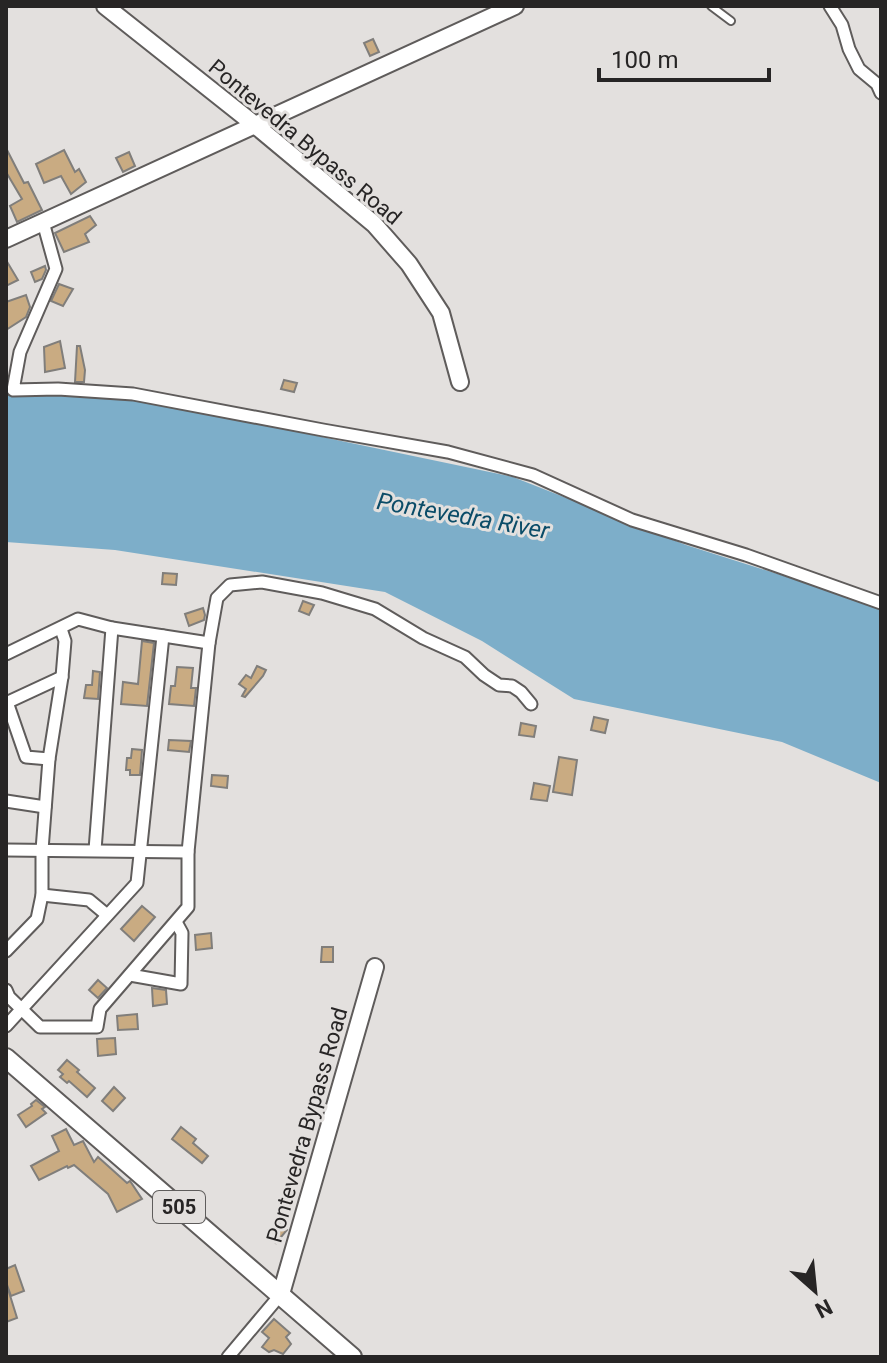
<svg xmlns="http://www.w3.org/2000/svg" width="887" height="1363" viewBox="0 0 887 1363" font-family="Roboto,sans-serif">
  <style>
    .water { fill: #7daec9 }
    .building { fill: #c9ab82; stroke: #807e7b; stroke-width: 2 }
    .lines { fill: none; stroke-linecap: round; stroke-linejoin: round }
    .lane-casing { stroke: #5f5c5b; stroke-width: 10 }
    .street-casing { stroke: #5f5c5b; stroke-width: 15 }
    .secondary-casing { stroke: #5f5c5b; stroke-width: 20 }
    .primary-casing { stroke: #5f5c5b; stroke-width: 22 }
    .lane { stroke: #fff; stroke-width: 6 }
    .street { stroke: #fff; stroke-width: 11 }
    .secondary { stroke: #fff; stroke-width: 16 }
    .primary { stroke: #fff; stroke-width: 18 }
    .labels { text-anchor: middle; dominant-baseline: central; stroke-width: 6; stroke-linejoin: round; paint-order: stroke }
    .shield { fill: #e3e0de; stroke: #5f5d5c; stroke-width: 2 }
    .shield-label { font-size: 20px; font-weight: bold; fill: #272525 }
    .street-label { font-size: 22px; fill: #272525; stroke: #e3e0de }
    .water-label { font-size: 24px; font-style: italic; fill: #0b4c68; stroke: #e3e0de }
  </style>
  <rect width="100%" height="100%" fill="#e3e0de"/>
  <polygon class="water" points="6,390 122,395 513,477 686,545 828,590 881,610 881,783 782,742 574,699 482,641 385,592 115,550 6,542"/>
  <g class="building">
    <polygon points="373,39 379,52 370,56 364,43"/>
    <polygon points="6,148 24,183 28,182 42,210 17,222 10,206 22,199 6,172"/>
    <polygon points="64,150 75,172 79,169 86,182 71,194 61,176 44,183 36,164"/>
    <polygon points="129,152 135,166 123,172 116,158"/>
    <polygon points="90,216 96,225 85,234 89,242 64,252 55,233"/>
    <polygon points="6,260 18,280 6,286"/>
    <polygon points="45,266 46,270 42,279 35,282 31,272"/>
    <polygon points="59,284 73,289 63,306 51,301"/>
    <polygon points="26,295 30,307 26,317 6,330 6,302"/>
    <polygon points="60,341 65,368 45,372 44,347"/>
    <polygon points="77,346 80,346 85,370 84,382 75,382"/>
    <polygon points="284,380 297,383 294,392 281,389"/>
    <polygon points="163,573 177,574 176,585 162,584"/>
    <polygon points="303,601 314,605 309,615 299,611"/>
    <polygon points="203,608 205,615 204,620 189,626 185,614"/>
    <polygon points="142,641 154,643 147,706 121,704 123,682 138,684"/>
    <polygon points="257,666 266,670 263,676 245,697 242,696 246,689 239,684 246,675 251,678"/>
    <polygon points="177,667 193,668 191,688 196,688 194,706 169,704 171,686 175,686"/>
    <polygon points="93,671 100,672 98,699 84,698 86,685 92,685"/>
    <polygon points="594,717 608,720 605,733 591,730"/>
    <polygon points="521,723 536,726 534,737 519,735"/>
    <polygon points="169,740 191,741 189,752 168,750"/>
    <polygon points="132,749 142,750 140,775 130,775 130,770 126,770 127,758 131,758"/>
    <polygon points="559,757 577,760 572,795 553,792"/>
    <polygon points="212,775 228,776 227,788 211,786"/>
    <polygon points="534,783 550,786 547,801 531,799"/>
    <polygon points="142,906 155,917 134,941 121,929"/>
    <polygon points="211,933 212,948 196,950 195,935"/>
    <polygon points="322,947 333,947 333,962 321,962"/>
    <polygon points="98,980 107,988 98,998 89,990"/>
    <polygon points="152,988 166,990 167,1004 153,1006"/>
    <polygon points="137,1014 138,1029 118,1030 117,1016"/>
    <polygon points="115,1038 116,1054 98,1056 97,1039"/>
    <polygon points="67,1060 79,1070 77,1072 95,1088 87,1097 69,1081 67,1083 60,1077 63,1074 58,1070"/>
    <polygon points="114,1087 125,1098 113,1111 102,1101"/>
    <polygon points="36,1100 45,1107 42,1109 46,1113 26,1127 18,1115 32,1106 31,1104"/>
    <polygon points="181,1127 196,1139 193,1143 208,1156 202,1163 172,1139"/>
    <polygon points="66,1129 74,1145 83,1141 94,1162 98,1157 127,1183 130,1181 142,1199 117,1212 108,1194 74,1165 68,1168 67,1166 39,1180 31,1166 59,1151 52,1136"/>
    <polygon points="277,1222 287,1230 276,1243 266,1235"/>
    <polygon points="15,1265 24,1291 11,1296 6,1282 6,1269"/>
    <polygon points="6,1289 8,1289 17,1318 6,1322"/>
    <polygon points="274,1319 290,1333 286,1337 291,1344 283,1354 274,1350 269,1352 262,1347 269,1338 262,1332"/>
  </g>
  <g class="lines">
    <defs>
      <polyline id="lane" points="711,6 731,21"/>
      <g id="street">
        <polyline points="830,6 842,25 849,49 859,69 877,84 881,93"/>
        <polyline points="43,222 56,269 20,352 13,390 58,389 133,394 323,430 448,452 533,475 632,520 746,555 881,603"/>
        <polyline points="209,643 217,598 230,585 262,582 322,593 375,609 423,638 465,657 484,675 499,685 512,686 521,692 531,704"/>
        <polyline points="6,654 78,619 112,628"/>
        <polyline points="7,702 26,757 49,759"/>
        <polyline points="6,703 62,677"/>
        <polyline points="6,801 45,807"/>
        <polyline points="6,850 188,852"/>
        <polyline points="42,895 89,900 107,915"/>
        <polyline points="6,951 37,919 42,895 42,850 49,759 62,677 65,641 61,629"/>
        <polyline points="130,975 181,984 182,933 176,922"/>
        <polyline points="6,990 9,997 40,1027 97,1027 100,1009 188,907 188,852 209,643 112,628 95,850"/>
        <polyline points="6,1026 137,883 163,636"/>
        <polyline points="228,1357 281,1294"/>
      </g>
      <g id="secondary">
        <polyline points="105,6 255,125 374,224 409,264 441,313 460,382"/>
        <polyline points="6,239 515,6"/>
        <polyline points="281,1294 375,967"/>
      </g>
      <polyline id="primary" points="6,1058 352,1357"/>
    </defs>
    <use href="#lane" class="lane-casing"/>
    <use href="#street" class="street-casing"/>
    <use href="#secondary" class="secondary-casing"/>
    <use href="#primary" class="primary-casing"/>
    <use href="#lane" class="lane"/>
    <use href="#street" class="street"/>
    <use href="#secondary" class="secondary"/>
    <use href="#primary" class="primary"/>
  </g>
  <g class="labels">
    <rect class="shield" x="153" y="1191" width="52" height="32" rx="6"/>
    <g class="shield-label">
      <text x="179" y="1207">505</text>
    </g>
    <g class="street-label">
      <text transform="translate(305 142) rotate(40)">Pontevedra Bypass Road</text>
      <text transform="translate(307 1125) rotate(-74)">Pontevedra Bypass Road</text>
    </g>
    <g class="water-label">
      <text transform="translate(463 516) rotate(10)">Pontevedra River</text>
    </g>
  </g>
  <rect width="887" height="1363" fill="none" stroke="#272525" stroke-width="16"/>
  <g transform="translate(815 1291) rotate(153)" stroke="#e3e0de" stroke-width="6" paint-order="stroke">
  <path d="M0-6L14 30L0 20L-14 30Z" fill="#272525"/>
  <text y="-12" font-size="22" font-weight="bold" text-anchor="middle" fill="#272525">N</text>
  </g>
  <path d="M599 68v12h170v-12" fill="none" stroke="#272525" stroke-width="4"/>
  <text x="611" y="68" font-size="24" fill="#272525" stroke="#e3e0de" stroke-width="6" paint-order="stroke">100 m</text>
</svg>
